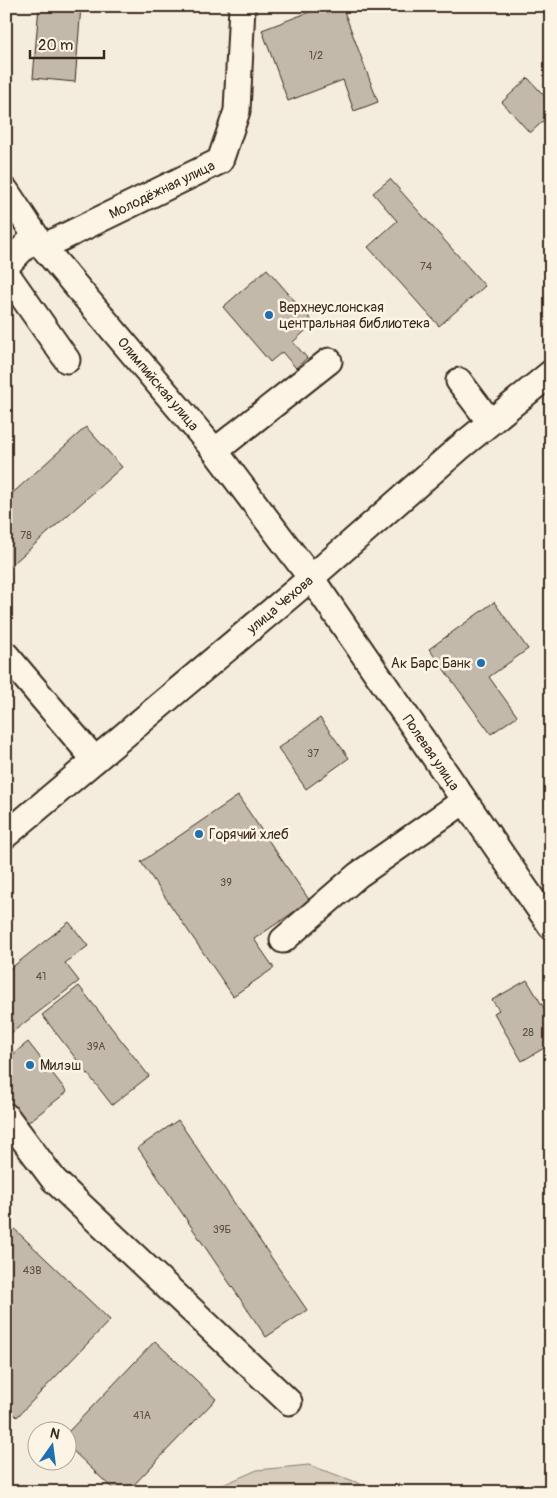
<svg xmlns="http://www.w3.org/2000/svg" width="557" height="1498" viewBox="0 0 557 1498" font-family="Pangolin,sans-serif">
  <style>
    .green { fill: #d6cdbd; stroke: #887c6e }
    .building { fill: #c3b9aa; stroke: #3b2a1e }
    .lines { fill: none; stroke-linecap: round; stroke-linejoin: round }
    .minor-casing { stroke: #3b2a1e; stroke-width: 29 }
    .minor { stroke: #fcf5e5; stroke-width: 25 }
    .poi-dot { fill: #1f6fb2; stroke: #fcf5e5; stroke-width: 2 }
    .labels { text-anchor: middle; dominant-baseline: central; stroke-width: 5; stroke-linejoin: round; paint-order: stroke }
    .number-label { font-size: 11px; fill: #5d4e41 }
    .street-label { font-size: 14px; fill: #3b2a1e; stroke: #fcf5e5 }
    .poi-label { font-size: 14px; fill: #3b2a1e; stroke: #fcf5e5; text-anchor: start }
  </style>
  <rect width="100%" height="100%" fill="#f4eddd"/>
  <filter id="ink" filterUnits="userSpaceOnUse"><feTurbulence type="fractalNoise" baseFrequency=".02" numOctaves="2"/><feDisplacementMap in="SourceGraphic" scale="10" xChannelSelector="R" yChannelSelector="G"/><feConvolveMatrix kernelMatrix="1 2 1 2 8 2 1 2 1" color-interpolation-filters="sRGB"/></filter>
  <g filter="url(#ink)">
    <polygon class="green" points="309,1465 359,1483 368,1492 207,1492 257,1470"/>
    <g class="building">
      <polygon points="39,6 81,6 75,82 33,78"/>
      <polygon points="319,6 342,6 378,102 354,111 343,80 288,101 262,30 320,8"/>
      <polygon points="528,78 551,103 551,114 530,133 502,102"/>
      <polygon points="390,179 485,286 439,326 368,247 397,221 373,193"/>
      <polygon points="267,269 314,323 293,342 307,358 296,368 282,352 270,362 223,307"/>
      <polygon points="86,427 122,467 6,570 6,499"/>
      <polygon points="494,602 528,649 489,677 517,716 491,734 429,649"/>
      <polygon points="320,718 349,758 306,789 278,748"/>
      <polygon points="238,796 310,901 254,939 274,968 233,996 141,862"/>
      <polygon points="69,922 88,946 65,963 79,981 6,1037 6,972"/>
      <polygon points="527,980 551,1020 551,1044 522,1061 494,1013 499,1010 492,1000"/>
      <polygon points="79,986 149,1076 112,1105 42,1015"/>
      <polygon points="28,1042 67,1092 26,1124 6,1098 6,1060"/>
      <polygon points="178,1120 307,1310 266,1337 138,1148"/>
      <polygon points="6,1221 110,1320 17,1417 6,1406"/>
      <polygon points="155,1341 216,1399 127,1492 116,1492 68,1446 68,1432"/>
    </g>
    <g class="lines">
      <defs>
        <g id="minor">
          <path id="s1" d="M6,191L43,247L215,451L311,578L551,926"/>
          <path id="s2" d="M43,247L220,161L237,111L242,6"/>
          <polyline points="6,266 35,236"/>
          <polyline points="6,273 67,360"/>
          <polyline points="459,381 490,422"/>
          <polyline points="215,451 329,361"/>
          <polyline points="6,655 95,760"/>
          <path id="s3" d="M6,835L311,578L459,448L551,373"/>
          <polyline points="283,940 358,875 464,801"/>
          <polyline points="6,1116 54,1180 289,1402"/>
        </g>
      </defs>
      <use href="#minor" class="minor-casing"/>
      <use href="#minor" class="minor"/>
    </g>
  </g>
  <g class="poi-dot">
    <circle cx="269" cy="315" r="5"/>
    <circle cx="481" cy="663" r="5"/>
    <circle cx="199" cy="834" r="5"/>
    <circle cx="30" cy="1065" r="5"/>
  </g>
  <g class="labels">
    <g class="number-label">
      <text x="316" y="55">1/2</text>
      <text x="426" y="266">74</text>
      <text x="26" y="535">78</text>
      <text x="313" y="753">37</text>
      <text x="226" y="882">39</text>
      <text x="41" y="976">41</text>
      <text x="528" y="1032">28</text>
      <text x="96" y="1046">39А</text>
      <text x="222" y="1229">39Б</text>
      <text x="32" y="1270">43В</text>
      <text x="142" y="1415">41А</text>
    </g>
    <g class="street-label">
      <text stroke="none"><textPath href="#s2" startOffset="132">Молодёжная улица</textPath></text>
      <text stroke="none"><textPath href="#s1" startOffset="246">Олимпийская улица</textPath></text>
      <text stroke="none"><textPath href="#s3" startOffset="358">улица Чехова</textPath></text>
      <text stroke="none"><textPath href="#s1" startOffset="705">Полевая улица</textPath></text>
    </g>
    <g class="poi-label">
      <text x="279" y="307">Верхнеуслонская<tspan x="279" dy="16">центральная библиотека</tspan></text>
      <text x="471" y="663" text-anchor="end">Ак Барс Банк</text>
      <text x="209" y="834">Горячий хлеб</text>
      <text x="40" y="1065">Милэш</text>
    </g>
  </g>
  <rect width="557" height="1498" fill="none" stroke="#fcf5e5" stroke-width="25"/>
  <rect x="12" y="12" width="532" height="1473" fill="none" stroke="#3b2a1e" stroke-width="2" filter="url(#ink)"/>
  <g transform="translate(52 1446) rotate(14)"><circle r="24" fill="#fcf5e5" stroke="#afa495"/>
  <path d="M0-4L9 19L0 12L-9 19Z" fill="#1f6fb2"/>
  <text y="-8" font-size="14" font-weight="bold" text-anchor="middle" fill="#3b2a1e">N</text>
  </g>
  <path d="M30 50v8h74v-8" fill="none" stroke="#3b2a1e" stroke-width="2.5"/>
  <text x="38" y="50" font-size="15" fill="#3b2a1e" stroke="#fcf5e5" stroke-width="4" paint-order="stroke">20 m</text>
</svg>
